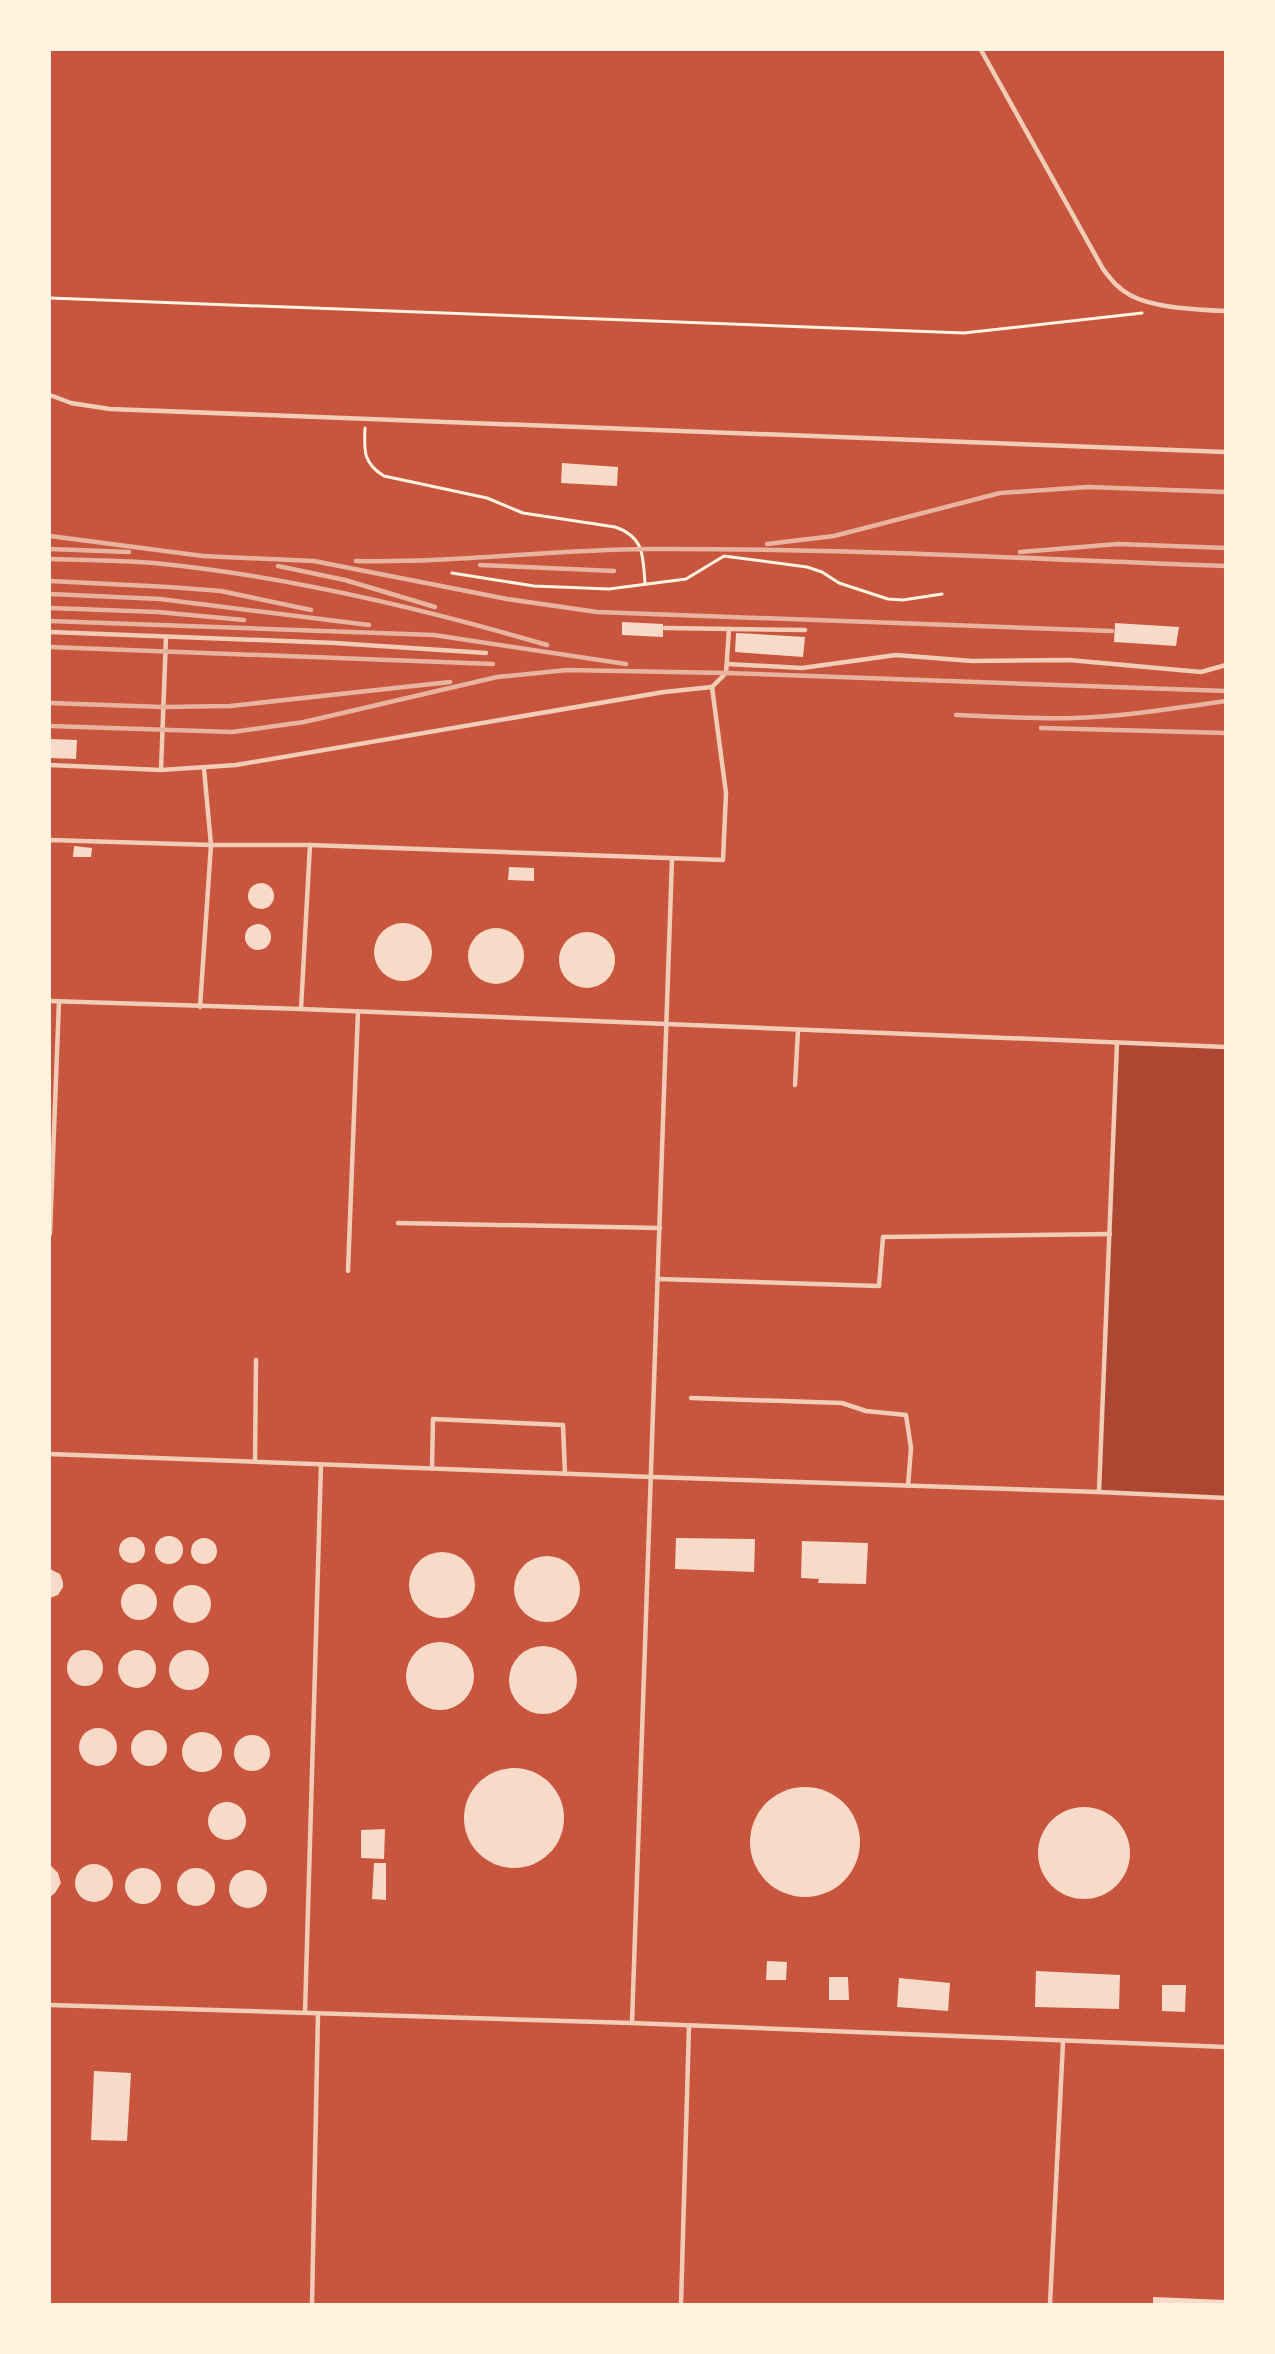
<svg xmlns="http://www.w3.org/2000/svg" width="1275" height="2354" viewBox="0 0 1275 2354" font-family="'Exo 2',sans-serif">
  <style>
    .green { fill: #ae4732 }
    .building { fill: #f7dbc8 }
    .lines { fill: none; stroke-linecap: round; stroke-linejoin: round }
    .path { stroke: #fff3e0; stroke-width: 3 }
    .service { stroke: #f1ccb7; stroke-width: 4.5 }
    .rail { stroke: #e9b49f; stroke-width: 4.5 }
  </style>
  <rect width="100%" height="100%" fill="#c8553d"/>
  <polygon class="green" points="1117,1043 1225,1047 1225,1497 1099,1492"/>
  <g class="building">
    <polygon points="562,463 618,467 617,486 561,483"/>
    <polygon points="622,622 663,624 663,637 622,635"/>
    <polygon points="1115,623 1179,627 1176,646 1114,642"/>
    <polygon points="736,633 805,637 803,657 735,652"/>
    <polygon points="50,739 77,740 76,759 50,758"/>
    <polygon points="74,846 92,848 91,857 73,857"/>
    <polygon points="509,867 534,868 534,881 508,880"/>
    <circle cx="261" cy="896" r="13"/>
    <circle cx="403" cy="952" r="29"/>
    <circle cx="258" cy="937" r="13"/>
    <circle cx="496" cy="956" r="28"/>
    <circle cx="587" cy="960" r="28"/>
    <circle cx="169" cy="1550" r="14"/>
    <circle cx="132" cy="1550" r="13"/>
    <circle cx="204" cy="1551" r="13"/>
    <polygon points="676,1538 755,1539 754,1572 675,1569"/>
    <polygon points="802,1541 868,1543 866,1584 818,1583 819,1579 801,1578"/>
    <circle cx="442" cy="1585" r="33"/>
    <circle cx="547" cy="1589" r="33"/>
    <polygon points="50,1569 60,1574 63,1582 63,1587 58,1595 50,1598"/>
    <circle cx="139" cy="1602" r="18"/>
    <circle cx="192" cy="1604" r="19"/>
    <circle cx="440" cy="1676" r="34"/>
    <circle cx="543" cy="1680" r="34"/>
    <circle cx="85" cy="1668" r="18"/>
    <circle cx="137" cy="1669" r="19"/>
    <circle cx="189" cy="1670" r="20"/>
    <circle cx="98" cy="1747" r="19"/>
    <circle cx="149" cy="1748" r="18"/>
    <circle cx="202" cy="1752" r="20"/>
    <circle cx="252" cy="1753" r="18"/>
    <circle cx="514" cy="1818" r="50"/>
    <circle cx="805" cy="1842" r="55"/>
    <circle cx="227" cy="1821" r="19"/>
    <circle cx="1084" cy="1853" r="46"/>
    <polygon points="385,1829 384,1859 361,1858 361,1830"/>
    <polygon points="374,1863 386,1863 386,1900 372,1899"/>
    <circle cx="94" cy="1883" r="19"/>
    <polygon points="50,1865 58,1873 61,1883 55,1893 50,1897"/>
    <circle cx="143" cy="1886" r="18"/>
    <circle cx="196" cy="1887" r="19"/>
    <circle cx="248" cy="1889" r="19"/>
    <polygon points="767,1961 787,1962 786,1980 766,1980"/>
    <polygon points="1036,1971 1120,1975 1119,2009 1035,2007"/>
    <polygon points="829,1977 848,1977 849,2000 829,2000"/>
    <polygon points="899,1978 950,1983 948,2011 897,2007"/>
    <polygon points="1162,1985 1186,1985 1185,2012 1162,2011"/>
    <polygon points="94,2071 131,2073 127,2141 91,2140"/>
    <polygon points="1153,2297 1226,2300 1226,2304 1153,2304"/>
  </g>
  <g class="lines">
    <g class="path">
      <polyline points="50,298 964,333 1142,313"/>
      <path d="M365,428C364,451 363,463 384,476L487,498L523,513L615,527C645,537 643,557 645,584"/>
      <polyline points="452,573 534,586 609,589 686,579 724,556 807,567 822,572 839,583 888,599 903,600 942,594"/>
    </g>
    <g class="service">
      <path d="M981,50L1103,269C1111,279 1118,289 1130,295C1154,308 1198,310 1226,311"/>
      <polyline points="50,395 71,403 110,409 1226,452"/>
      <polyline points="665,628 805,630"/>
      <polyline points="51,632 335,643 486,653"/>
      <polyline points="727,664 802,668 896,655 972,661 1069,660 1201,672 1226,665"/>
      <polyline points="50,765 161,770 236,765 664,692 712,687"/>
      <polyline points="161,770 166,637"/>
      <polyline points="50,840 211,845 310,845 723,860 726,793 712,687 726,673 729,629"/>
      <polyline points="50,1001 301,1009 1226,1047"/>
      <polyline points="200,1007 211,845 204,769"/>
      <polyline points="301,1009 310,845"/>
      <polyline points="795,1085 798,1030"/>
      <polyline points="398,1223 660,1228"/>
      <polyline points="50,1234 59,1001"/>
      <polyline points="348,1271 358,1011"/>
      <polyline points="658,1279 879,1286 883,1237 1110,1234"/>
      <polyline points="691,1398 842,1403 866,1411 906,1415 911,1448 908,1486"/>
      <polyline points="50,1454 652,1477 1099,1492 1226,1498"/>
      <polyline points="255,1461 256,1360"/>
      <polyline points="432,1468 433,1419 563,1425 565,1474"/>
      <polyline points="1099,1492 1117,1043"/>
      <polyline points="50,2005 632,2023 1226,2047"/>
      <polyline points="305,2013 321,1464"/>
      <polyline points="632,2023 672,859"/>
      <polyline points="312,2304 318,2013"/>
      <polyline points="681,2304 689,2026"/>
      <polyline points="1050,2304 1063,2042"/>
    </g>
    <g class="rail">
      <polyline points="50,536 203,556 314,561 507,599 597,612 1112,631"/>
      <polyline points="767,544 834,536 1000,493 1088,487 1226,492"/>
      <polyline points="50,549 129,552"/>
      <polyline points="1020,552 1118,544 1226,548"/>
      <path d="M50,559C84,560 120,560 154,563C286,576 421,608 547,645"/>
      <path d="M356,561C453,563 549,550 645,549C839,548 1032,559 1226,566"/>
      <polyline points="480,565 614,571"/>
      <polyline points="278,566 345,580 435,607"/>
      <polyline points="50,581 169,587 221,591 311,610"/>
      <polyline points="50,594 160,599 369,625"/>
      <polyline points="50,608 158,612 244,620"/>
      <polyline points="50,621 434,635 626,664"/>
      <polyline points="50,647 493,664"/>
      <polyline points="50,703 163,707 230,706 450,682"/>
      <path d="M956,715C996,717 1035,719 1075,718C1126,716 1176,708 1226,701"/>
      <polyline points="50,726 232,732 304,722 497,677 567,670 726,673 1226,691"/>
      <polyline points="1041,728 1226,733"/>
    </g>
  </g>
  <rect width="1275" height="2354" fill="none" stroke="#fff3e0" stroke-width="102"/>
</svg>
